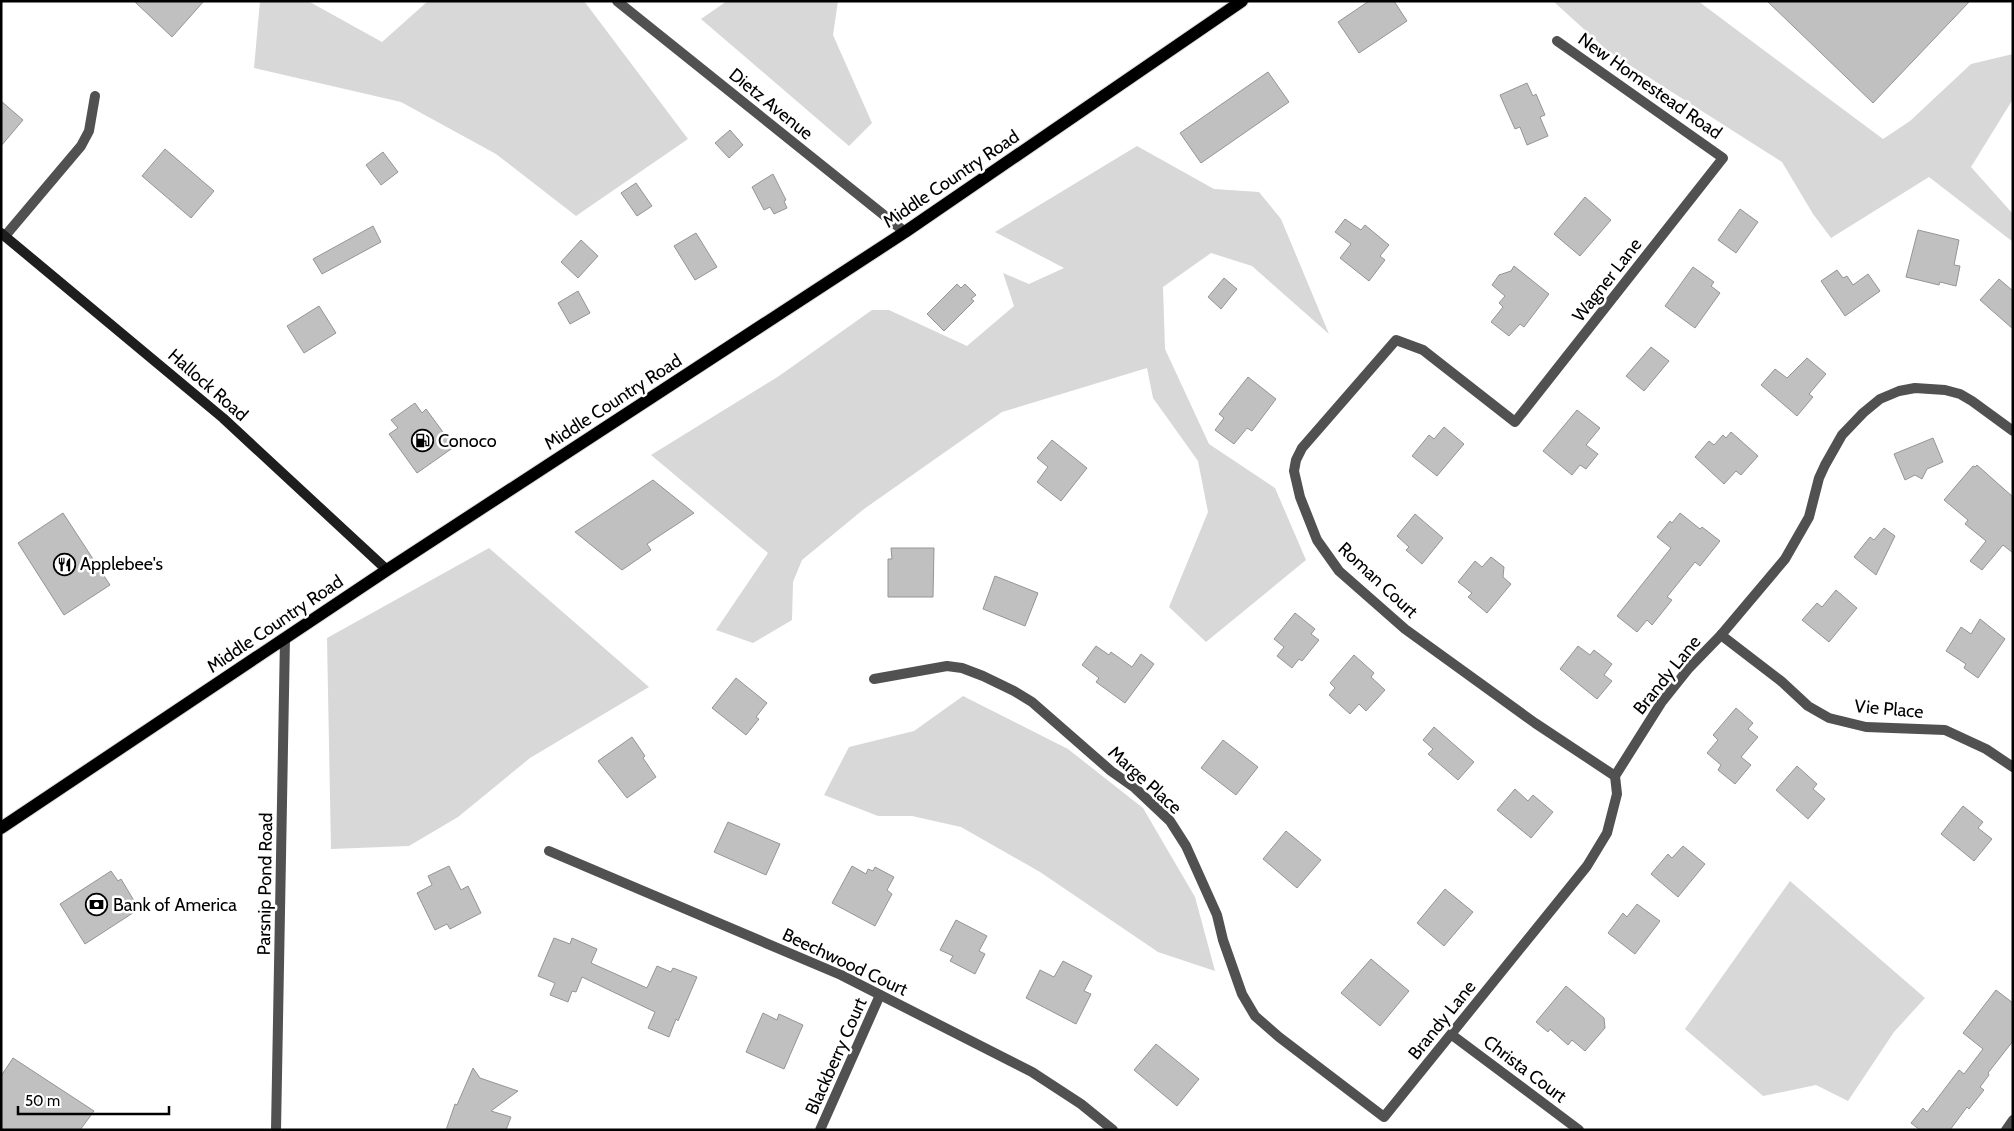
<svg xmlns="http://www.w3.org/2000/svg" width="2014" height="1131" viewBox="0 0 2014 1131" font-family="Cabin,sans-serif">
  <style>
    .green { fill: #d8d8d8 }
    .building { fill: #c0c0c0; stroke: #959595 }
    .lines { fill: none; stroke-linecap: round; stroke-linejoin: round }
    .primary-casing { stroke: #dbdbdb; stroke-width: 14 }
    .street { stroke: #515151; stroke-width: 10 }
    .secondary { stroke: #1e1e1e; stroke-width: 10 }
    .primary { stroke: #000; stroke-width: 12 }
    .labels { text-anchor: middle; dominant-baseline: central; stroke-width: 5; stroke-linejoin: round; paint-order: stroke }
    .street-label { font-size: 18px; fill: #000; stroke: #fff }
    .poi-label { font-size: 18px; fill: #000; stroke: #fff; text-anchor: start }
  </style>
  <rect width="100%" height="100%" fill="#fff"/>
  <g class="green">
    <polygon points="260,1 308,1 382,42 428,1 584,1 688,139 576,216 496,154 401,102 254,68"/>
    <polygon points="727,1 838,1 833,35 872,123 849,146 701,19"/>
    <polygon points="1553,1 1698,1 1883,139 1910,121 1971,64 2013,54 2013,99 1971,167 2013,214 2013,242 1929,177 1831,238 1813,214 1782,162 1609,52"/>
    <polygon points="1137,146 1214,189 1259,192 1281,219 1329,334 1252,266 1211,253 1163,287 1165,349 1209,444 1275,488 1306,560 1206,642 1169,607 1208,512 1198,461 1153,398 1147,368 1002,412 864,509 802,560 793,582 792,620 753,643 716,630 768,553 651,455 779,376 872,310 889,310 967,346 1014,306 1003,273 1029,284 1064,268 995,232"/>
    <polygon points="489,548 649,687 530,758 458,817 409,846 331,849 327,638"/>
    <polygon points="963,696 1068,749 1143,808 1195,897 1215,971 1158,952 1040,872 961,827 912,816 878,816 824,795 849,747 914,731"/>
    <polygon points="1790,881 1925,998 1894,1032 1848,1101 1816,1085 1763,1096 1685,1029"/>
  </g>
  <g class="building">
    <polygon points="134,1 204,1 172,37"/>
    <polygon points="1369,1 1394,1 1407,21 1359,53 1338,22"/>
    <polygon points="1767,1 1970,1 1873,103"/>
    <polygon points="1268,72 1289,102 1201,163 1180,133"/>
    <polygon points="1527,83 1533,96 1536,94 1545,115 1540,117 1548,136 1527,145 1520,127 1515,129 1500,95"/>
    <polygon points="1,101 23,120 1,146"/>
    <polygon points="730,130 743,145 729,158 715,143"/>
    <polygon points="165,149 214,191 191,218 142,176"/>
    <polygon points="383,152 398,172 381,185 366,165"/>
    <polygon points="773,174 786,200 784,201 787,208 774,214 770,207 764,210 752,187"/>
    <polygon points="636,183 652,206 637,216 621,193"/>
    <polygon points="1585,197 1611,220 1580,256 1554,234"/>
    <polygon points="1740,209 1758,222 1736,253 1718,240"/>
    <polygon points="1345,219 1361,230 1365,225 1389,245 1380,256 1385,260 1369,281 1340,258 1351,244 1335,232"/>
    <polygon points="373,226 381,242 322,274 313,259"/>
    <polygon points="1918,230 1959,240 1954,265 1960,266 1956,286 1940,282 1939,285 1906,277"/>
    <polygon points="696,233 717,267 695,280 674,246"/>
    <polygon points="581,240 598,256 578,278 561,262"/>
    <polygon points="1514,266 1549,294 1524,327 1520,324 1509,336 1491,322 1503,307 1499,303 1505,296 1492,285 1499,275 1511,271"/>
    <polygon points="1693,267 1714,282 1711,286 1720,293 1695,328 1665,306"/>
    <polygon points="1837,270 1843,278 1847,276 1853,285 1868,274 1880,291 1845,316 1821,281"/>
    <polygon points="1224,278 1237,289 1221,309 1208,297"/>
    <polygon points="1999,279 2013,291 2013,329 1980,300"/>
    <polygon points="957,284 961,288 965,284 976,295 971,299 974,301 944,331 927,314"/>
    <polygon points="578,291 590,313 570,324 558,303"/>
    <polygon points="319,306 336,333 304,353 287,326"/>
    <polygon points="1651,347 1669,361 1644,391 1626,376"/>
    <polygon points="1807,358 1826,374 1809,394 1813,397 1797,416 1761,385 1775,369 1787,378"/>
    <polygon points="1248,377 1276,399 1252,431 1247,428 1234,444 1215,430 1224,418 1219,414"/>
    <polygon points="415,403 422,413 426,409 454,447 417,473 389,434 398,428 391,420"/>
    <polygon points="1577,410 1600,428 1586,445 1598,454 1586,469 1580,465 1572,475 1543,451"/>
    <polygon points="1444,427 1464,444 1437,476 1412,456 1429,435 1434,439"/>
    <polygon points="1731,432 1758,456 1741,475 1736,471 1724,484 1695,457 1709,441 1714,445 1723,435 1726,438"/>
    <polygon points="1933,438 1943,462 1927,469 1922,479 1915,475 1905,480 1894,454"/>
    <polygon points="1052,440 1087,468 1061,501 1037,482 1048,467 1037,458"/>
    <polygon points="1977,465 2013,497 2013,553 2003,545 1982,570 1970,561 1986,541 1965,524 1968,520 1944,500 1973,466 1975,467"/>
    <polygon points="653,480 694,513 647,544 651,550 622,570 575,532"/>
    <polygon points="63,513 110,585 64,615 18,543"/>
    <polygon points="1680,513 1700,529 1702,527 1720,541 1700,566 1695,562 1667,597 1672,600 1652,625 1647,620 1637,632 1617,616 1671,548 1657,537 1670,521 1672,523"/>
    <polygon points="1415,514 1443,538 1422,564 1406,550 1409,547 1397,536"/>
    <polygon points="1884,528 1895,536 1876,575 1854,557 1870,537 1874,540"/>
    <polygon points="891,548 934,548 933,597 888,597 888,559 892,559"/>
    <polygon points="1491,557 1504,567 1503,577 1511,584 1487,613 1468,597 1472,593 1458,582 1475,561 1482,567"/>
    <polygon points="995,576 1038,593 1025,626 983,609"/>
    <polygon points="1836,590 1857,608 1829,642 1802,620 1817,603 1822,607"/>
    <polygon points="1295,613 1315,629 1311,634 1319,640 1302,661 1299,659 1292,668 1277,656 1284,647 1274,639"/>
    <polygon points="1980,619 2005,639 1978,678 1964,668 1966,664 1946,651 1961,627 1971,634"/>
    <polygon points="1096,646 1109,655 1111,652 1132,667 1141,654 1154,664 1125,703 1096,682 1099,678 1082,665"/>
    <polygon points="1578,646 1590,655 1594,650 1612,664 1604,675 1612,681 1597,699 1560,669"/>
    <polygon points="1354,655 1374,673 1371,677 1385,690 1366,711 1359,704 1350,714 1329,695 1335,688 1330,683"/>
    <polygon points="736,678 767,703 756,717 759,719 746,735 712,708"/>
    <polygon points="1736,708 1753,723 1748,729 1758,737 1741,757 1751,765 1735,784 1718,770 1721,765 1707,753 1718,740 1713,735"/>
    <polygon points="1434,727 1474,762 1458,780 1428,754 1433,749 1423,740"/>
    <polygon points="632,737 645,756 643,758 656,777 627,798 598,761"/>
    <polygon points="1223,740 1258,767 1236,795 1201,768"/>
    <polygon points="1797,766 1817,784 1813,789 1825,799 1808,819 1776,790"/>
    <polygon points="1515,789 1528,801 1533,795 1553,812 1531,838 1497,810"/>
    <polygon points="1963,806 1983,822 1978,828 1992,839 1974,861 1941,834"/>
    <polygon points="728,822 780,844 766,875 714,852"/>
    <polygon points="1286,831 1321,860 1297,888 1263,859"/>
    <polygon points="1683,846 1705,864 1678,897 1651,874 1668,854 1672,858"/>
    <polygon points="449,866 461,890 468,886 481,913 450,929 447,924 435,930 417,893 432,885 428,876"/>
    <polygon points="852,866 866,874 868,869 873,871 875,867 894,877 887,890 892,894 875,926 832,903"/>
    <polygon points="111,871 118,881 121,879 139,909 85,944 60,904"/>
    <polygon points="1445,889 1473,912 1444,946 1417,923"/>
    <polygon points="1637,904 1660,921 1635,954 1608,933 1623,913 1627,917"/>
    <polygon points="956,920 987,936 979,951 985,954 975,974 950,961 953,956 940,950"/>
    <polygon points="554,938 570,944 572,938 597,949 591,963 647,988 657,966 671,972 673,968 697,977 678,1021 676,1019 669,1037 648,1028 655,1012 582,977 576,992 572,991 568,1002 550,995 555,983 538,976"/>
    <polygon points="1371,959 1409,991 1380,1026 1341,993"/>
    <polygon points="1063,961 1092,976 1084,991 1091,994 1076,1024 1026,998 1040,970 1054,977"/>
    <polygon points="1566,986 1604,1018 1605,1028 1585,1051 1572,1040 1568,1045 1550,1029 1548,1032 1536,1022"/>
    <polygon points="1996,990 2013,1003 2013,1041 1988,1073 1989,1075 1980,1087 1984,1090 1969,1109 1967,1107 1950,1130 1920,1130 1911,1123 1923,1108 1927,1112 1959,1070 1964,1074 1983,1049 1963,1033"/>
    <polygon points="763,1013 777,1020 779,1014 803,1025 784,1069 746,1052"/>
    <polygon points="1156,1044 1199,1079 1177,1106 1134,1070"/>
    <polygon points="13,1058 94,1111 80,1130 1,1130 1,1076"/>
    <polygon points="473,1068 480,1078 518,1091 491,1111 511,1117 506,1130 446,1130 455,1104 457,1105"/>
  </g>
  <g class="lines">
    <defs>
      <polyline id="primary" points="1,828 387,570 905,232 1242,1"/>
    </defs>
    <use href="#primary" class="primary-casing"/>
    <g class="street">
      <polyline points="617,1 905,232"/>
      <polyline points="1557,41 1723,158 1515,422 1423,350 1396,340 1302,448 1296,460 1294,471 1300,497 1317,540 1339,571 1405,629 1535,723 1615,776"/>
      <polyline points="5,236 81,146 89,131 95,96"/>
      <polyline points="1721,635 1781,681 1808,706 1829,718 1866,727 1945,730 1986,749 2013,767"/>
      <polyline points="874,679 947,666 962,668 983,676 1014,691 1032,702 1111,771 1135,788 1170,821 1186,846 1217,915 1223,940 1242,994 1255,1016 1279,1037 1384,1117 1587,866 1607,833 1617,794 1615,776 1661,703 1689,668 1721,635 1785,559 1809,517 1819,478 1825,465 1842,435 1863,413 1880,399 1899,391 1915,388 1945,390 1960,394 1972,401 2013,431"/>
      <polyline points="549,851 841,975 1032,1072 1081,1104 1113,1130"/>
      <polyline points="1452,1035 1579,1130"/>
      <polyline points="276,1130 285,638"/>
      <polyline points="820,1130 880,995"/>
      <polyline points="2006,1130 2013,1120"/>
    </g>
    <polyline class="secondary" points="1,233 223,418 387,570"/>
    <use href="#primary" class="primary"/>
  </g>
  <defs>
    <symbol id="fuel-ring" viewBox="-11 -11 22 22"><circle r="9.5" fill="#fff" stroke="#000" stroke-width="1.5"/><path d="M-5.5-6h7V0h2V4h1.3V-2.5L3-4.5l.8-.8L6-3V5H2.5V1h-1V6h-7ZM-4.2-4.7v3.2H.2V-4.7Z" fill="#000"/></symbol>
    <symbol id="restaurant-ring" viewBox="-11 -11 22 22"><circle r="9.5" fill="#fff" stroke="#000" stroke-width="1.5"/><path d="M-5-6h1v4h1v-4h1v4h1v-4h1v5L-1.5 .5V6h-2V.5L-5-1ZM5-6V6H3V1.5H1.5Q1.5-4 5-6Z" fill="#000"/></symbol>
    <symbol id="bank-ring" viewBox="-11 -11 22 22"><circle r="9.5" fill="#fff" stroke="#000" stroke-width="1.5"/><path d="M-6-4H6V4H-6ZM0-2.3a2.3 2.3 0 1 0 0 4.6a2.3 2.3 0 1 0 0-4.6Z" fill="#000"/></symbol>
  </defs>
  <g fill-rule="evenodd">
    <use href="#fuel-ring" x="410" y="428" width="25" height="25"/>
    <use href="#restaurant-ring" x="52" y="552" width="25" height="25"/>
    <use href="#bank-ring" x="84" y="892" width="25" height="25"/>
  </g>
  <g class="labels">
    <g class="street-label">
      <text transform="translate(1650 86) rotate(35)">New Homestead Road</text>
      <text transform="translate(771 104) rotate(39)">Dietz Avenue</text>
      <text transform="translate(951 179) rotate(-34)">Middle Country Road</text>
      <text transform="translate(1607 280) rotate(-52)">Wagner Lane</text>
      <text transform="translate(208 385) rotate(41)">Hallock Road</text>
      <text transform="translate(613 402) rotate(-33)">Middle Country Road</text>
      <text transform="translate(1378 580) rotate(43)">Roman Court</text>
      <text transform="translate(275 624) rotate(-34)">Middle Country Road</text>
      <text transform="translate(1667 675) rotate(-51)">Brandy Lane</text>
      <text transform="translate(1889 709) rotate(5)">Vie Place</text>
      <text transform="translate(1145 780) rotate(42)">Marge Place</text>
      <text transform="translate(265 884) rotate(-89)">Parsnip Pond Road</text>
      <text transform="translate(845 962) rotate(25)">Beechwood Court</text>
      <text transform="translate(1442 1020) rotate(-51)">Brandy Lane</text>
      <text transform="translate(836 1056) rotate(-66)">Blackberry Court</text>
      <text transform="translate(1525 1069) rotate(37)">Christa Court</text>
    </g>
    <g class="poi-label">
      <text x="438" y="441">Conoco</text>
      <text x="80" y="564">Applebee's</text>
      <text x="113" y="905">Bank of America</text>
    </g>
  </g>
  <rect width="2014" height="1131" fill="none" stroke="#000000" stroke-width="5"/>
  <path d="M18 1106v8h151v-8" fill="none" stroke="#000000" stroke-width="2.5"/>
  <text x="25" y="1106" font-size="15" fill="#000000" stroke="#ffffff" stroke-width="4" paint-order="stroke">50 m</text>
</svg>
